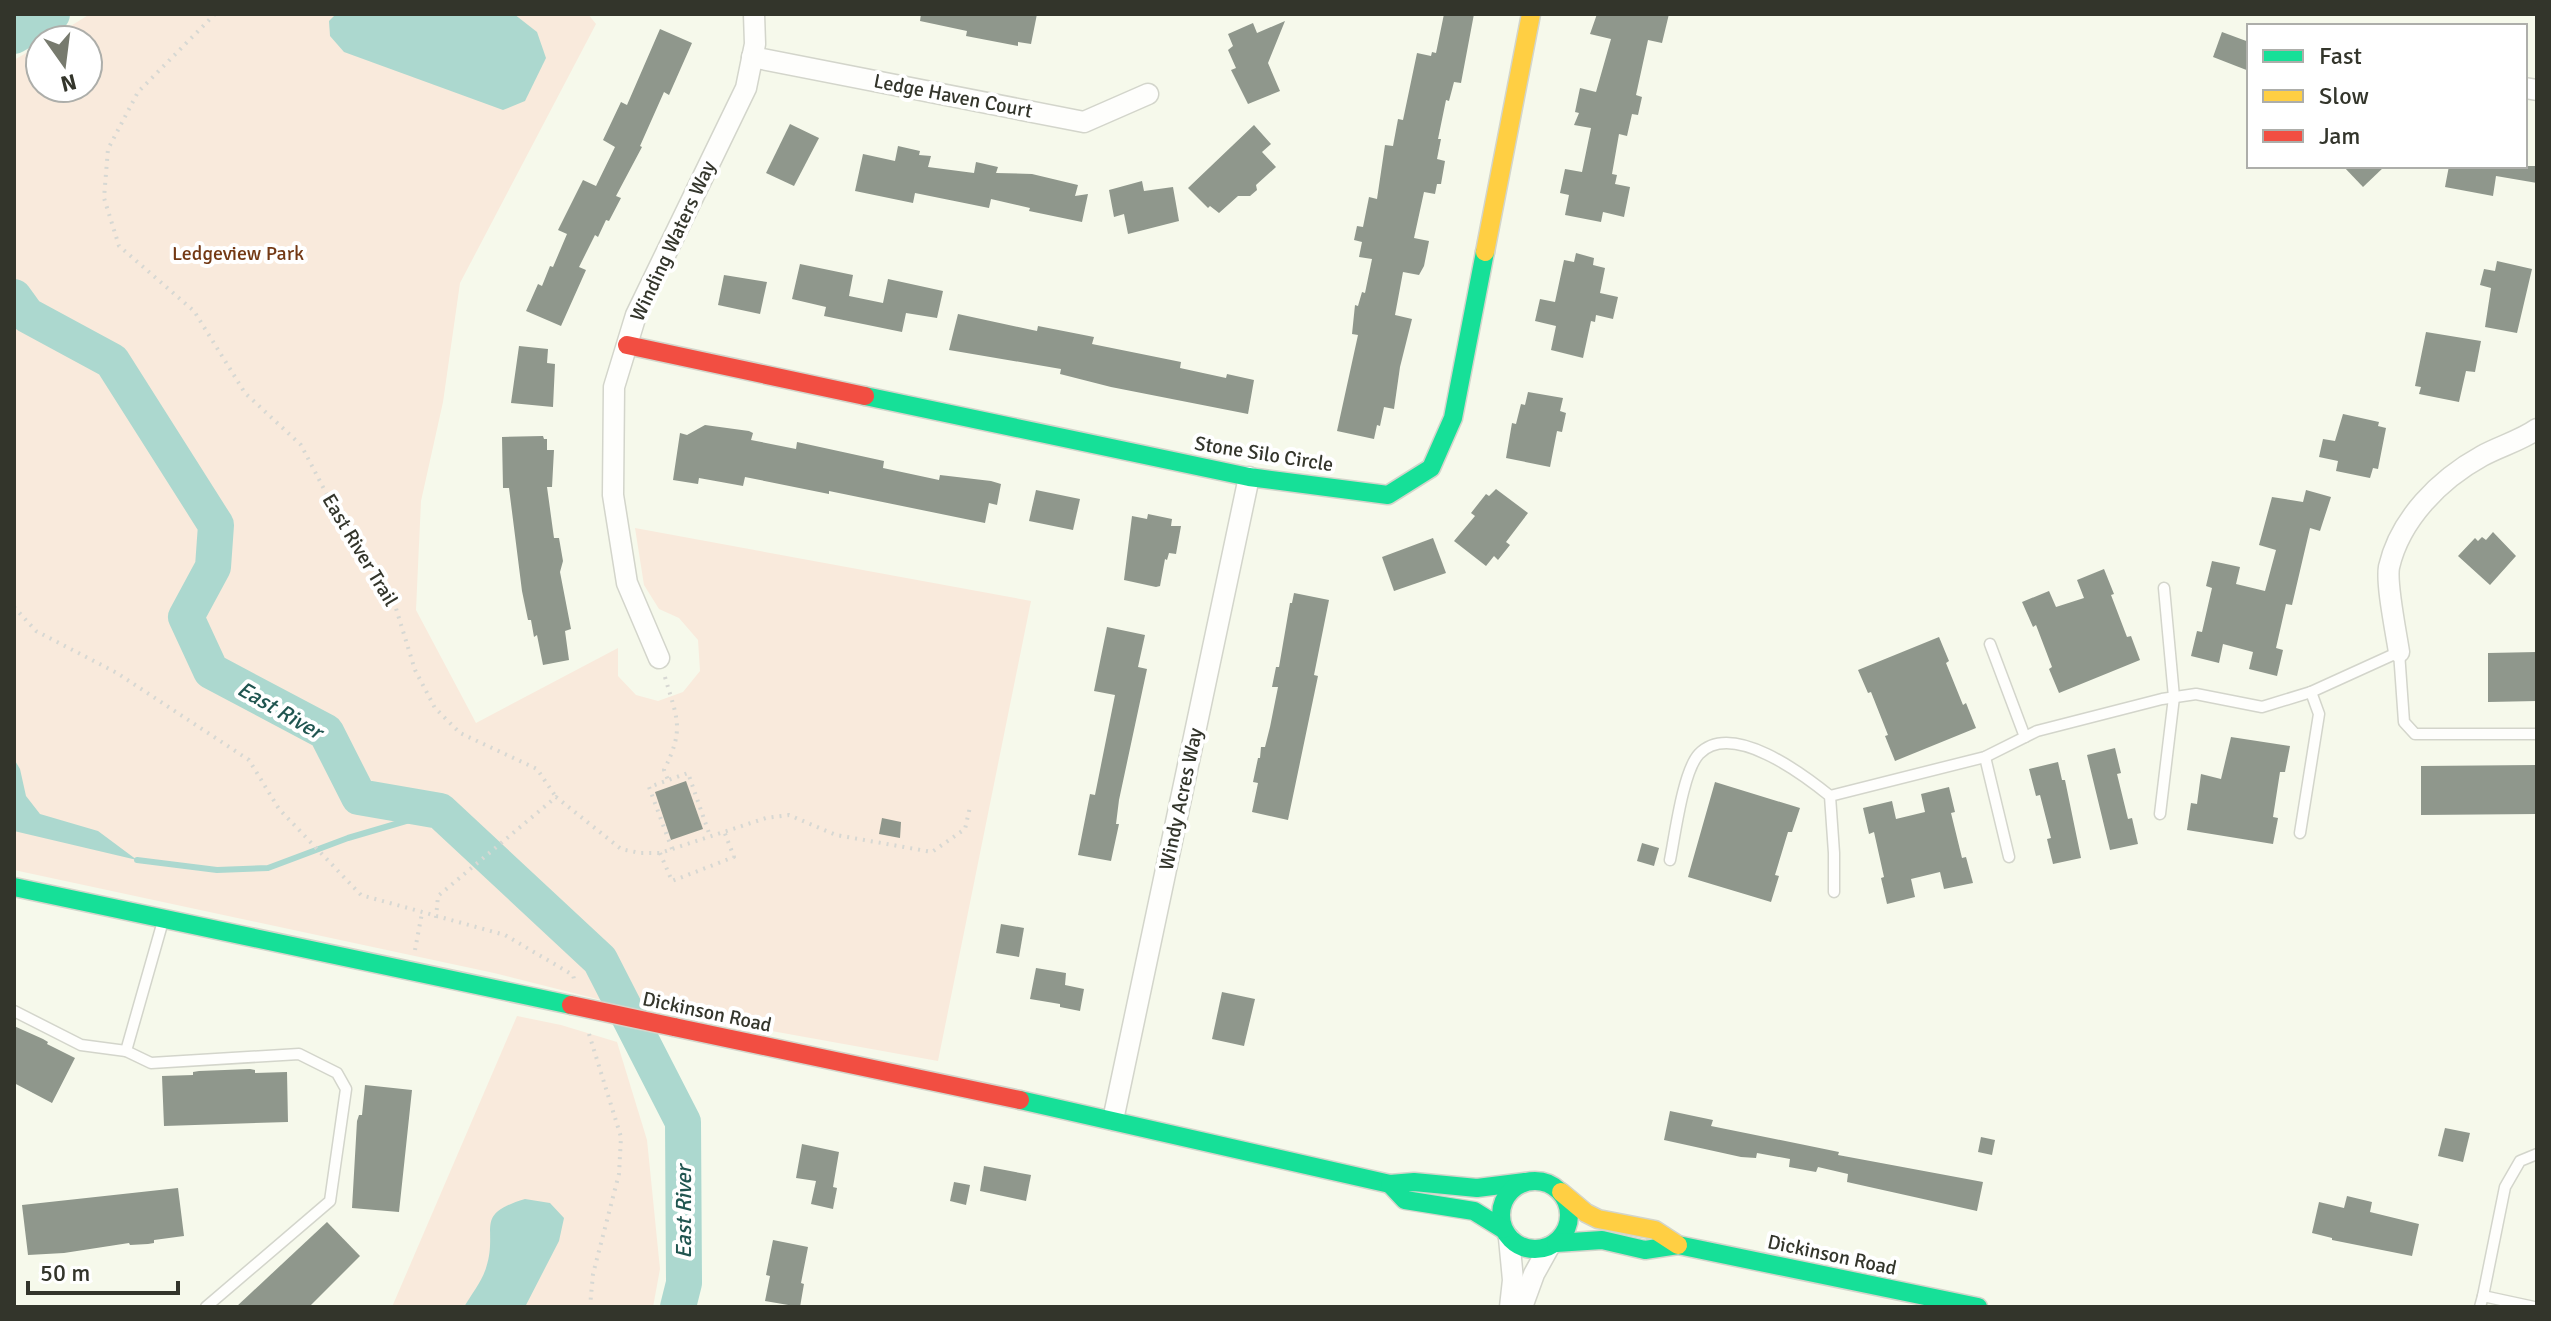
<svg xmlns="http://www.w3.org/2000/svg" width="2551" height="1321" viewBox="0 0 2551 1321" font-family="Signika,sans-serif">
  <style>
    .green { fill: #f9eadc }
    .water { fill: #acd8cf }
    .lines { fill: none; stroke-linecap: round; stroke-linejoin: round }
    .stream { stroke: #acd8cf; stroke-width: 6 }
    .river { stroke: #acd8cf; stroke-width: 36 }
    .building { fill: #8f978c }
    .lane-casing { stroke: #d3d5cb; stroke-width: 13 }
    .street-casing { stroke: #d3d5cb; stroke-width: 23 }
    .fast-casing { stroke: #d3d5cb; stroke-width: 21 }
    .slow-casing { stroke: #d3d5cb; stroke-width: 21 }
    .jam-casing { stroke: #d3d5cb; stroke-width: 21 }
    .path { stroke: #d7d8d3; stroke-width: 4; stroke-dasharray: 2 6; stroke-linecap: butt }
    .lane { stroke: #fefefc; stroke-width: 10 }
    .street { stroke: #fefefc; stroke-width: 20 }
    .fast { stroke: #16e098; stroke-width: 18 }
    .slow { stroke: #ffcf43; stroke-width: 18 }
    .jam { stroke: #f24e42; stroke-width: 18 }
    .jam-bridge-casing { stroke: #d3d5cb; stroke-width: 21; stroke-linecap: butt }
    .jam-bridge { stroke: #f24e42; stroke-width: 18 }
    .labels { text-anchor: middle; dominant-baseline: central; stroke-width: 8; stroke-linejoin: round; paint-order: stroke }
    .street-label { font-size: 20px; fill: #33352b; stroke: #fff }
    .park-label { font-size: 20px; fill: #733915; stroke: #fff }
    .water-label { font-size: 22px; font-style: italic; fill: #205550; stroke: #fff }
  </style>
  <rect width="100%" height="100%" fill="#f6f9eb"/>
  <g class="green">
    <polygon points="90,14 588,14 596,24 460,283 443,402 421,501 416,610 476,723 618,648 618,676 636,695 658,701 683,692 700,671 698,640 679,618 659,609 644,585 635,528 1031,601 938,1061 605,1001 494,973 14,870 14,60 40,45 40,88 88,88 88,40 48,40"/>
    <polygon points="517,1016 561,1025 617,1042 647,1140 660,1269 653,1307 392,1307"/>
  </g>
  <g class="water">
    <polygon points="336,14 514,14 537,32 546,58 525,101 503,110 344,52 330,36 329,21"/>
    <polygon points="14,759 20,769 26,796 40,814 98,831 137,860 14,831"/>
    <path d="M525,1199L550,1203L564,1218L559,1241L525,1307H464C471,1295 482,1281 486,1268C499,1228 472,1215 525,1199Z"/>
  </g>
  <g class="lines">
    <polyline class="stream" points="137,860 217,870 268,868 348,838 440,811"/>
    <g class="river">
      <polyline points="14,36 52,14"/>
      <polyline points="14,297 27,315 112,361 216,525 213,567 186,617 211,671 326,732 359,797 440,811 600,960 683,1122 684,1283 678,1307"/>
    </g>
  </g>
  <g class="building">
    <polygon points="921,14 1037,14 1031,44 1018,42 1018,46 966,36 967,31 920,21"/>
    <polygon points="1444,14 1474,14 1461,83 1454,82 1449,101 1446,100 1438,139 1441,139 1437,159 1445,161 1441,184 1437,184 1435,194 1424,192 1414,238 1429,241 1424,266 1419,275 1403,272 1395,315 1412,319 1400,367 1394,409 1384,407 1380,426 1377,425 1374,439 1337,431 1358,335 1352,334 1355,305 1358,306 1362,292 1365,293 1372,259 1359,257 1362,242 1354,240 1357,226 1363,227 1369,197 1377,199 1385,145 1393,146 1398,119 1403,120 1417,53 1431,56 1432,52 1436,53"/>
    <polygon points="1597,14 1669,14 1662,43 1648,40 1636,95 1642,97 1638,115 1632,114 1627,136 1619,134 1612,174 1617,175 1615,184 1630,187 1624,217 1603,212 1601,222 1565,215 1569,195 1560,193 1565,169 1582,172 1591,128 1574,125 1579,113 1575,112 1580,88 1596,92 1611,39 1590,34"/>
    <polygon points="1285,21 1268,63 1280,91 1248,104 1231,70 1236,68 1228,50 1233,46 1228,34 1253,23 1257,33"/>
    <polygon points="660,29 692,43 669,95 664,92 640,146 642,147 616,196 621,198 609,221 606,220 598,237 595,235 579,267 586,270 561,326 526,311 538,284 542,286 550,266 553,267 567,234 558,230 583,180 596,186 615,147 603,140 621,102 627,105"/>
    <polygon points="2222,32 2249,42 2249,71 2213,57"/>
    <polygon points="790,124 819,138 794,186 766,173"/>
    <polygon points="1254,125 1271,144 1262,152 1276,167 1256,185 1257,190 1250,196 1238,196 1219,213 1210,206 1208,208 1188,188"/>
    <polygon points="898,146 920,151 919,155 931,156 928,167 974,173 976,162 998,167 996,173 1032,174 1078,185 1075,196 1088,194 1082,222 1029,211 1030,208 991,199 989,208 915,193 913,203 855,191 863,154 895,161"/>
    <polygon points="2343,166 2385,166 2363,187"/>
    <polygon points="2449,166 2537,166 2537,183 2496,176 2493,196 2445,187"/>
    <polygon points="1142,181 1144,191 1173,187 1179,221 1128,234 1124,214 1114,217 1109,190"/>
    <polygon points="1576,253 1594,258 1593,265 1605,268 1600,293 1618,297 1613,319 1596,315 1595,322 1591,321 1583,358 1551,350 1556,326 1535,321 1540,299 1555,302 1564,260 1574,262"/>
    <polygon points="2497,261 2532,269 2517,333 2485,327 2491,288 2480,285 2484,269 2495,271"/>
    <polygon points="800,264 853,275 849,296 883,303 888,279 943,291 937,318 906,313 902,332 824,316 826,307 792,299"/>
    <polygon points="724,275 767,282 760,314 718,305"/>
    <polygon points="958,314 1037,331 1038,326 1094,337 1092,344 1181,362 1180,368 1226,378 1227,374 1254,380 1248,414 1111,387 1060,374 1061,369 949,350"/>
    <polygon points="2426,332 2481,341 2475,372 2466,371 2459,402 2419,394 2421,387 2415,386"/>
    <polygon points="519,346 548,349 547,363 555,364 553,407 511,403"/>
    <polygon points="1528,392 1563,398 1560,411 1566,413 1562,432 1557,431 1550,467 1506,458 1512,423 1516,424 1521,404 1525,405"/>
    <polygon points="2343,414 2379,422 2378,426 2386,428 2378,469 2373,468 2370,478 2336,471 2338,461 2319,457 2323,439 2335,441"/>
    <polygon points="705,425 749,431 753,433 751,440 796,449 797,442 884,461 883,468 939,480 940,475 991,481 1001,484 997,505 989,503 985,523 829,491 829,494 745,477 743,486 699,478 698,484 673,480 680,433 687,435"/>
    <polygon points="543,436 544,439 547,439 547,450 554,450 552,487 547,487 554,538 559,538 563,561 560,572 571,629 565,631 569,660 543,665 537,635 534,637 531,620 528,620 522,591 509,488 503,488 502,437"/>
    <polygon points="1496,489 1528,513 1506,542 1510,545 1498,560 1494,556 1486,566 1454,541 1475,516 1471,513 1486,494 1489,496"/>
    <polygon points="1036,490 1080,499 1073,530 1029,521"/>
    <polygon points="2306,490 2331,497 2320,531 2310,528 2292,605 2286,604 2276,648 2283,650 2277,676 2249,669 2253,652 2223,644 2219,663 2191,656 2197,631 2202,632 2212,588 2206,586 2212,561 2240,567 2236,584 2265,591 2276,550 2259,545 2272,497 2303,502"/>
    <polygon points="1148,514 1172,519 1171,526 1181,526 1176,554 1169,553 1167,560 1165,559 1160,586 1156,587 1124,580 1132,516 1147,519"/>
    <polygon points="2493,532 2516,556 2490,585 2458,556 2475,538 2478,541 2482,537 2486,540"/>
    <polygon points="1433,538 1446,573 1394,591 1382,557"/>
    <polygon points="2104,569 2114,594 2111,595 2127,637 2131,636 2140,660 2059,693 2049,669 2052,667 2036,625 2033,627 2022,602 2049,591 2056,607 2084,598 2077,580"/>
    <polygon points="1294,593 1329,600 1314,675 1318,676 1288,820 1252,812 1258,783 1253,782 1258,758 1260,758 1261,747 1265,747 1270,727 1278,687 1272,687 1276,667 1279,667 1290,603 1292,603"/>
    <polygon points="1107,627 1145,635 1138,667 1147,669 1119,800 1116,824 1119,824 1111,861 1078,855 1090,794 1095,795 1115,695 1094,691"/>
    <polygon points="1939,637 1949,661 1946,663 1963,705 1966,703 1976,728 1895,761 1885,736 1888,735 1871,692 1868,693 1858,670"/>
    <polygon points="2537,652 2537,701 2488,702 2488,653"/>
    <polygon points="2231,737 2290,746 2285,772 2280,772 2273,817 2278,818 2273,844 2187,830 2191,803 2197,804 2201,774 2221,779"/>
    <polygon points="2115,748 2121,773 2117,774 2128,819 2132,818 2138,844 2110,850 2087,755"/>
    <polygon points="2058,762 2062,780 2065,780 2081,858 2053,864 2047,839 2051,838 2040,795 2036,796 2029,769"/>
    <polygon points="2537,765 2537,814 2421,815 2421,766"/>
    <polygon points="686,781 703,829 671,840 655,792"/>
    <polygon points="1715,782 1800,808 1792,832 1788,832 1775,875 1779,876 1771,902 1688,877"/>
    <polygon points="1949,787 1955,812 1951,813 1962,858 1966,857 1973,883 1944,889 1940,872 1911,879 1915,897 1887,904 1881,878 1884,877 1874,832 1869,834 1863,808 1892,801 1896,819 1925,812 1921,794"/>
    <polygon points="882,818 901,822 900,838 879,834"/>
    <polygon points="1642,843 1659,848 1654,866 1637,861"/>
    <polygon points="1001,924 1024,928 1019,957 996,953"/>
    <polygon points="1036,968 1066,973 1065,985 1084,989 1080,1011 1060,1007 1060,1004 1030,999"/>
    <polygon points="1222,992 1255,999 1244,1046 1212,1039"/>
    <polygon points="14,1026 43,1039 48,1042 47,1044 75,1058 52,1103 14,1083"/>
    <polygon points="250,1069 255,1070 255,1073 287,1072 288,1122 164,1126 162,1076 193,1075 193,1072 199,1071"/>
    <polygon points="365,1085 412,1090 399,1212 352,1208 357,1121 359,1115 362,1115"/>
    <polygon points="1670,1111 1713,1120 1711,1126 1839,1152 1838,1155 1983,1182 1977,1211 1847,1182 1848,1174 1818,1167 1816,1172 1789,1167 1790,1159 1757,1153 1756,1158 1741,1157 1664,1140"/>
    <polygon points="2445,1128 2470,1133 2463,1162 2438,1156"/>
    <polygon points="1981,1137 1995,1140 1992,1155 1978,1152"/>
    <polygon points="802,1144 839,1152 833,1187 837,1188 833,1209 811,1204 816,1181 796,1178"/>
    <polygon points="984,1166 1031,1175 1026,1201 980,1191"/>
    <polygon points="954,1182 970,1185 966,1205 950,1201"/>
    <polygon points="178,1188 184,1236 154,1240 154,1243 148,1244 130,1245 129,1243 64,1253 28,1255 22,1205"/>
    <polygon points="2347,1196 2372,1202 2370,1212 2419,1224 2412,1256 2332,1240 2332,1238 2312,1233 2319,1202 2344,1208"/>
    <polygon points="327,1222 360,1256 309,1307 236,1307"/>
    <polygon points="773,1240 808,1247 801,1283 804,1284 800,1307 765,1301 770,1276 766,1275"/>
  </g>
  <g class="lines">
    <defs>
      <g id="lane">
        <polyline points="1990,644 2025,737"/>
        <polyline points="1985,757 2009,857"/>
        <polyline points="1830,796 1985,757 2037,731 2162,699 2196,694 2262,707 2311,692 2399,652 2404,722 2415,734 2537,734"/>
        <polyline points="2160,814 2174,697 2164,588"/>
        <polyline points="2300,833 2319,714 2311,692"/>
        <path d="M1670,860C1675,835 1683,771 1699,754C1732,720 1804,775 1830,796L1834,853V892"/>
        <polyline points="14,1011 81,1045 126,1051 151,1063 299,1054 337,1073 346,1089 330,1201 206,1307"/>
        <polyline points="126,1051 163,921"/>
        <polyline points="2483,1296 2505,1187 2520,1161 2537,1154"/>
        <polyline points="2480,1307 2483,1296 2534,1307"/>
      </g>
      <g id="street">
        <polyline points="752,57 1084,122 1148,94"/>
        <polyline points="2525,88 2537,90"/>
        <path d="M2399,652C2396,632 2386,584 2389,567C2400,519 2440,479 2482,456C2500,446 2520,441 2537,429"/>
        <polyline points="659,658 627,583 613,495 614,387 636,315 746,88 755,44 754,14"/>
        <polyline points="1113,1120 1249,477"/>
        <polyline points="1509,1238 1513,1280 1510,1307"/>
        <polyline points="1522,1307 1534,1274 1549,1247"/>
      </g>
      <g id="fast">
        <polyline points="865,396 1249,477 1388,495 1431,468 1453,418 1485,252"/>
        <polyline points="14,887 571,1005"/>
        <polyline points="1020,1100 1390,1184 1414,1182 1477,1188 1525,1182"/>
        <circle cx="1535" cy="1215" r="34"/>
        <polyline points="1390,1184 1405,1200 1474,1211 1503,1229"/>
        <polyline points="1556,1243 1602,1240 1645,1250 1678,1245 1978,1307"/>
      </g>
      <g id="slow">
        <polyline points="1485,252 1531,14"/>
        <polyline points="1561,1192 1586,1213 1598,1219 1655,1230 1678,1245"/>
      </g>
      <g id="jam">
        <polyline points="627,345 865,396"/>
        <polyline points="674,1027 1020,1100"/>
      </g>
    </defs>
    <use href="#lane" class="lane-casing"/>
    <use href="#street" class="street-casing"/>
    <use href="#fast" class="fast-casing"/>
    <use href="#slow" class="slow-casing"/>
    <use href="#jam" class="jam-casing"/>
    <g class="path">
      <polyline points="215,14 138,92 108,149 104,198 119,246 194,311 245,393 301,445 347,533 374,565 394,602 415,670 435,708 460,733 537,769 556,797"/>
      <polyline points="14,607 36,631 117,673 249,760 279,809 361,895 505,935 573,975 575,983"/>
      <path d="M665,677C677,719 685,728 664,770L668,780"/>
      <polyline points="672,849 649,787 688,773 710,836"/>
      <polyline points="660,853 672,881 734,857 724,831"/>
      <polyline points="436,918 438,896 556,797 621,849 640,853 660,853 766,818 789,815 836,835 932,852 965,829 970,807"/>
      <polyline points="415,950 422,913"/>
      <polyline points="589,1034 621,1137 619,1174 593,1274 590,1307"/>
    </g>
    <use href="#lane" class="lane"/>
    <use href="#street" class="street"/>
    <use href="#fast" class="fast"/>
    <use href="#slow" class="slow"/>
    <use href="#jam" class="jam"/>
    <defs>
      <polyline id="jam-bridge" points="571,1005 674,1027"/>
    </defs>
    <use href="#jam-bridge" class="jam-bridge-casing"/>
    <use href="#jam-bridge" class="jam-bridge"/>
  </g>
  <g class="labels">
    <g class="street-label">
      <text transform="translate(953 96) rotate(11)">Ledge Haven Court</text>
      <text transform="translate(673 241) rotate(-65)">Winding Waters Way</text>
      <text transform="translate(1264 454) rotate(9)">Stone Silo Circle</text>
      <text transform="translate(360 550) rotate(59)">East River Trail</text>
      <text transform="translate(1181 799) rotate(-78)">Windy Acres Way</text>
      <text transform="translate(707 1012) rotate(12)">Dickinson Road</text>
      <text transform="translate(1832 1255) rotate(12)">Dickinson Road</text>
    </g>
    <g class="park-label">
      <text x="238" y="253">Ledgeview Park</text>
    </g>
    <g class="water-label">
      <text transform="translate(280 710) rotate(30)">East River</text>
      <text transform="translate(683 1212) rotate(-90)">East River</text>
    </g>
  </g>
  <rect width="2551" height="1321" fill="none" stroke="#33352b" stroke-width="32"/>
  <rect x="2247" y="24" width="280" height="144" fill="#ffffff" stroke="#adaeaa" stroke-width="2"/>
  <rect x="2263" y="50" width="40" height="12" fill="#16e098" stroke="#adaeaa" stroke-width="2"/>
  <text x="2319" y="64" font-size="24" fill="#33352b">Fast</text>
  <rect x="2263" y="90" width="40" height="12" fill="#ffcf43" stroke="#adaeaa" stroke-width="2"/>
  <text x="2319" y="104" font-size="24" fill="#33352b">Slow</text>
  <rect x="2263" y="130" width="40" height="12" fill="#f24e42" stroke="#adaeaa" stroke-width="2"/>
  <text x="2319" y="144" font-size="24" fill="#33352b">Jam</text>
  <g transform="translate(64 64) rotate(166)"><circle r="38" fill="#ffffff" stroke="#adaeaa" stroke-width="2"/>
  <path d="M0-6L14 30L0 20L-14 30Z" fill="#777a6e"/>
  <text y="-12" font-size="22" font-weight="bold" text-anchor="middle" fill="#33352b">N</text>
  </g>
  <path d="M28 1281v12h150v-12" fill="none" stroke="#33352b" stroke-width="4"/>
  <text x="40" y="1281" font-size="24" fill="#33352b" stroke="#ffffff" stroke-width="6" paint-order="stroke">50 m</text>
</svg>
